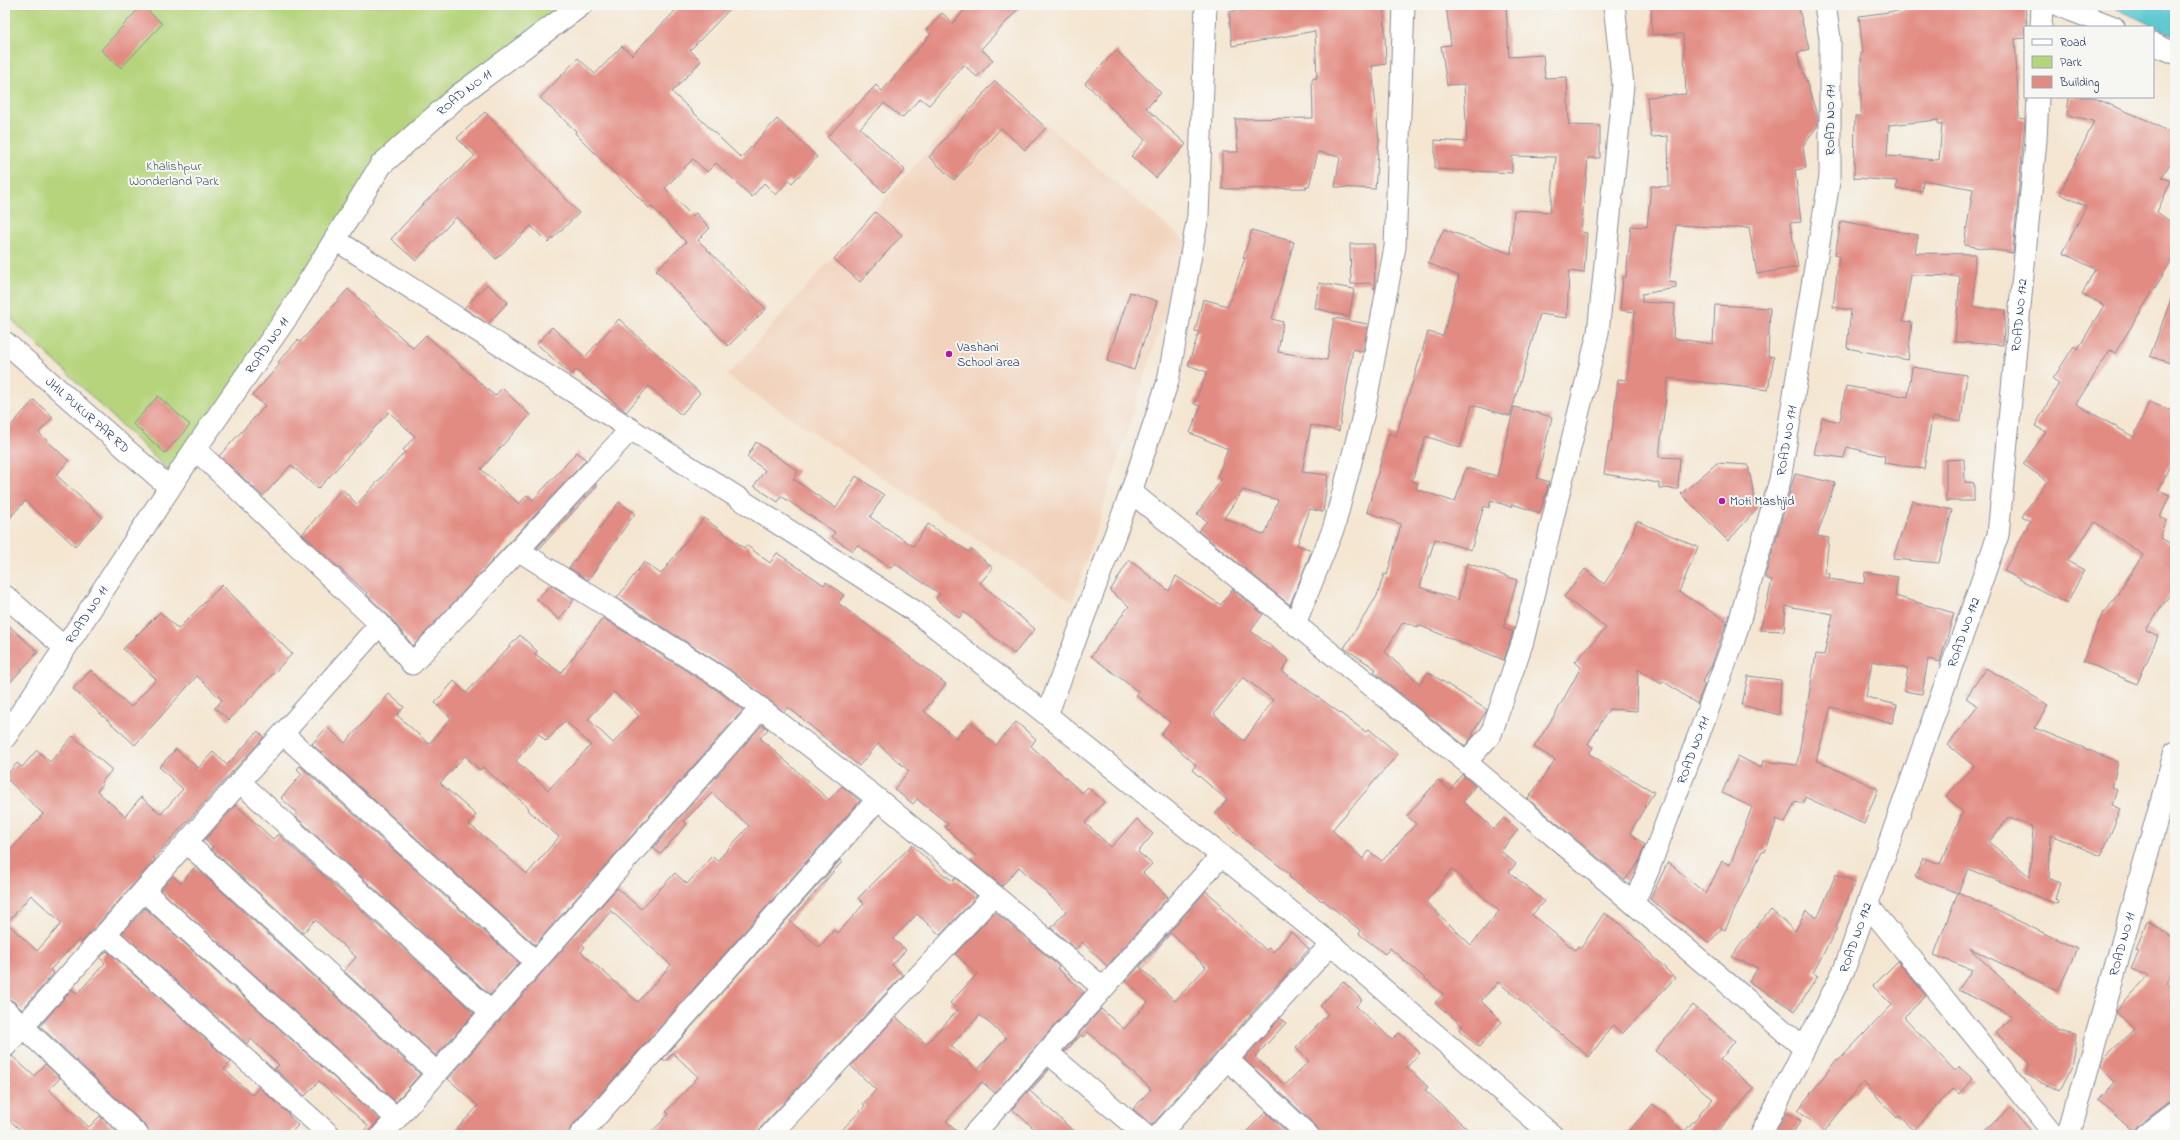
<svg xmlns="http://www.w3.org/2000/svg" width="2180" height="1140" viewBox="0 0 2180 1140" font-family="'Indie Flower',sans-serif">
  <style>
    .built { fill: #f2d4be }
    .green { fill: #b5d47b; stroke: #68826c }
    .water { fill: #5bc8d0; stroke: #3b7c97 }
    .building { fill: #e28b82; fill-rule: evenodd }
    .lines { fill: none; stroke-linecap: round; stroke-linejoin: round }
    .minor-casing { stroke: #888a98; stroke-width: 23 }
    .tertiary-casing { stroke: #888a98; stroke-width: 24 }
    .minor { stroke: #fff; stroke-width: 21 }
    .tertiary { stroke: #fff; stroke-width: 22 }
    .poi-dot { fill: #b5179e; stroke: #f6f6f2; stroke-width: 1.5 }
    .labels { text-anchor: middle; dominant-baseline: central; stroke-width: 4; stroke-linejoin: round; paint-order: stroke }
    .street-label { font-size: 13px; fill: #1b2f5e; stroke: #f6f6f2 }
    .park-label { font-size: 13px; fill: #425865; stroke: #f6f6f2 }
    .poi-label { font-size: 13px; fill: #1b2f5e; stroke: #f6f6f2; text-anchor: start }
  </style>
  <rect width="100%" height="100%" fill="#f6f6f2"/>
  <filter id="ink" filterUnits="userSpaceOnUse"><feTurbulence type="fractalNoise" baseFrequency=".025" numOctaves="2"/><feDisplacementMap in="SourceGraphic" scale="8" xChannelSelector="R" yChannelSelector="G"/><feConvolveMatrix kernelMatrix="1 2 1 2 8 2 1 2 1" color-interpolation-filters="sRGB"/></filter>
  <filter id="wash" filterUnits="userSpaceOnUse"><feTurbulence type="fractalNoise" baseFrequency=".012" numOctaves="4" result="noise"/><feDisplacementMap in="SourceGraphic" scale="16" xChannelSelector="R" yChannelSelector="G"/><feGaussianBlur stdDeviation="0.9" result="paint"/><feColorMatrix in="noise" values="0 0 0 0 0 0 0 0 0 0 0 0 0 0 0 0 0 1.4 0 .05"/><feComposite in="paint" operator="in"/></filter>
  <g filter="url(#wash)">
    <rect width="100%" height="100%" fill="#f4e6d1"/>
    <polygon class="built" points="992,79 1190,245 1159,331 1073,602 727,376"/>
    <polygon class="green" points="5,5 583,5 381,165 176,478 5,313"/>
    <polygon class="water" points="2114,5 2175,5 2175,36 2115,8"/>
    <g id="blocks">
      <g class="building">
        <polygon points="142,5 162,24 121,68 101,50"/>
        <polygon points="681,5 734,5 690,50 701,61 672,92 741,158 777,119 817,157 792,183 789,180 776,195 764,183 752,197 716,163 707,172 693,159 665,188 692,216 696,213 710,228 698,240 766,309 728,346 656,270 686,242 651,206 649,208 575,133 576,131 540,98 578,58 595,74 622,46 632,55"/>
        <polygon points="969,5 1022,5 981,49 993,60 977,77 964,65 929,105 920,98 902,118 884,103 860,128 905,170 884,192 827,137 876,85 882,91 931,34 926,30 942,13 953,23"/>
        <polygon points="1272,5 1384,5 1386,64 1372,66 1379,141 1375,189 1335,187 1340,157 1318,152 1309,186 1305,186 1307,188 1222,189 1222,152 1238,152 1235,119 1313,118 1312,79 1317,78 1315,31 1232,46 1229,12"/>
        <polygon points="1446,5 1506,5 1509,57 1543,55 1545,78 1567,77 1569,125 1600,126 1600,158 1588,158 1581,232 1587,233 1584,273 1569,271 1567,318 1540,314 1510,416 1472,405 1460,448 1426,436 1412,481 1418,483 1416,489 1455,502 1466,468 1497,476 1514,407 1552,417 1537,478 1549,482 1540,513 1512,504 1511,507 1491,500 1489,508 1484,506 1471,550 1435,539 1420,587 1458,600 1467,563 1517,580 1503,628 1513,632 1504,660 1418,625 1418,627 1403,622 1385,652 1420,684 1428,672 1487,710 1472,734 1474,735 1465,746 1374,672 1376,669 1344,648 1377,596 1384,574 1387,575 1401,524 1367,512 1389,433 1396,436 1428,332 1443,336 1459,276 1428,263 1444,229 1511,254 1514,210 1550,212 1556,157 1512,156 1512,173 1435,169 1435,140 1467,142 1464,84 1447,85 1441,46 1451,45"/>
        <polygon points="1651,5 1798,5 1809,49 1797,53 1818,118 1818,125 1803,146 1806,168 1795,170 1801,222 1790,223 1798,267 1757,274 1749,227 1732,228 1676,225 1669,282 1676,283 1676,288 1642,294 1642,302 1675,304 1673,338 1713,344 1715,305 1770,308 1768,356 1774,357 1768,390 1668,378 1659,457 1680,458 1678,489 1659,488 1659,483 1604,474 1609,441 1611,442 1618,379 1627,380 1635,312 1620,310 1623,277 1626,277 1631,226 1647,227 1651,186 1669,187 1668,136 1651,137 1647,97 1686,94 1683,34 1652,35"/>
        <path d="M1942,5H2025L2027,27H2025V38L2015,39L2019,118L2025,119L2013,253L1964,245L1973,189L1923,180L1922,191L1896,189L1897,181L1854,178L1855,116H1861V53H1863L1859,16ZM1938,120V124H1942L1939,160L1887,156L1889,125Z"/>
        <polygon points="1116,50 1161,93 1146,108 1186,144 1156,178 1131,156 1145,140 1085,83"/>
        <polygon points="995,81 1046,128 1025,150 1001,128 954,180 929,157"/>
        <polygon points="2069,97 2092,97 2149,121 2175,136 2175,155 2162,177 2171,181 2157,212 2175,225 2175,255 2115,353 2110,350 2076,404 2134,437 2149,402 2175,412 2175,453 2159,490 2170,495 2160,517 2166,520 2160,534 2162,536 2161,538 2175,546 2175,587 2146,630 2158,636 2137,684 2083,661 2103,612 2105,613 2143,555 2095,522 2067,561 2084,570 2067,604 2004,571 2030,521 2022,516 2047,481 2023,464 2046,432 2035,426 2059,383 2053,379 2074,346 2078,349 2104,305 2082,294 2095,269 2063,253 2086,206 2060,194 2094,121 2067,115"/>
        <polygon points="485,112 579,213 548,243 531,226 496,259 456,217 416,261 391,239 421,206 475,156 457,138"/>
        <polygon points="875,212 902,235 860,282 834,259"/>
        <polygon points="1841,221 1918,235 1915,253 1975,254 1974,307 2005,310 2003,345 1955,342 1960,276 1911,275 1903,321 1912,322 1908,360 1847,348 1851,310 1833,307 1839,256 1835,255"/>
        <path d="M1252,230L1294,242L1272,319L1283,322L1278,352L1327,360L1334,318L1368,324L1363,352L1353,349L1339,431L1311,425L1302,472L1328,475L1323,512L1310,509L1297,545L1312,550L1290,605L1198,531L1207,521L1197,514L1222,479L1217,477L1228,449L1190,433L1201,406L1194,404L1207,372L1188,365L1199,332L1195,331L1203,299L1228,306L1245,258H1243ZM1243,490L1278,500L1265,535L1224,518Z"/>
        <polygon points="1350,244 1374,244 1375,289 1369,283 1351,284"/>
        <polygon points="1319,283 1354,289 1349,317 1315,308"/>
        <polygon points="487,284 508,302 488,324 464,308"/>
        <polygon points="348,289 413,348 426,335 495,396 502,388 530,415 481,469 519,504 527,495 533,500 577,452 586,460 413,646 389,616 367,595 368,594 302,534 342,489 357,504 405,452 403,450 415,436 389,412 318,489 291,465 263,496 219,456 265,406 253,395 280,364 278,362 298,340 300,342"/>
        <polygon points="1130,292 1157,301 1134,370 1107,361"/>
        <polygon points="2173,294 2175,294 2175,365 2150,356"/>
        <polygon points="619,319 700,393 681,415 649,386 626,412 576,370 571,375 537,344 552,327 585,357"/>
        <polygon points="1912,367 1967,375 1961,421 1932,417 1924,469 1884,463 1885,456 1847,447 1844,458 1814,454 1822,418 1840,422 1846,386 1908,397"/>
        <polygon points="158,396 190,425 165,453 133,424"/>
        <polygon points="34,400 53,417 39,433 69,461 56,475 102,517 75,546 25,501 5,523 5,432"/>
        <polygon points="756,442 798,471 793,479 836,508 856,476 884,495 870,517 913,546 928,524 969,552 971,549 993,568 980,583 1035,629 1014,654 964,612 959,618 936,599 940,594 894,563 891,568 857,545 853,551 832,537 835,532 781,496 778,502 754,486 765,470 747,457"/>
        <polygon points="1964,459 1965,482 1974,483 1974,501 1946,501 1946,460"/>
        <polygon points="1717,463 1748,465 1757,509 1728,541 1681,494"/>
        <polygon points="1795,474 1835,483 1817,536 1829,538 1825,573 1830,574 1829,579 1864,584 1865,572 1898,577 1895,596 1954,613 1940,662 1928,659 1922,694 1904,691 1908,669 1872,661 1866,697 1897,705 1892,723 1831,707 1816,760 1878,789 1864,824 1805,797 1803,804 1795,802 1785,823 1777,819 1765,852 1762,851 1725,930 1722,928 1709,943 1650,899 1668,862 1706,894 1722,861 1730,865 1752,807 1722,793 1738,756 1761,768 1763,761 1797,765 1816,654 1824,655 1833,614 1786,606 1784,631 1760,630 1772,581 1765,577"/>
        <polygon points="596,484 597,486 539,549 537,548"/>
        <polygon points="1912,501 1952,510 1939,563 1893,559"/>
        <polygon points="619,502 635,513 588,580 569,568"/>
        <polygon points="704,518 744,548 746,545 770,563 777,553 824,585 826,582 844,595 838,603 946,684 924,711 956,738 970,722 996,745 1016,722 1036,739 1031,746 1082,793 1088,787 1104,802 1085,823 1111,847 1137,819 1153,834 1138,852 1152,864 1143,873 1168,897 1107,966 1082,942 1076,949 1051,928 1066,911 1019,867 1002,886 971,861 976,856 945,827 948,824 917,799 913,804 894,789 909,771 878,744 859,766 788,707 784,712 730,670 617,598 644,562 661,574"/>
        <polygon points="1637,521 1698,547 1679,592 1727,621 1711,667 1702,682 1705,684 1697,704 1663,681 1661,684 1638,669 1637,711 1609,709 1588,744 1593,747 1589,754 1654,792 1630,833 1645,845 1638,863 1625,880 1528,799 1555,760 1534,747 1556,713 1581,667 1575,662 1606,628 1564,597 1585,569 1604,584 1624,554"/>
        <path d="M1129,560L1169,591L1176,576L1221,605L1232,589L1263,614L1251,631L1289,660L1282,671L1366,732L1369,729L1398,754L1332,830L1363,859L1369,851L1382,861L1416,824L1407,816L1438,780L1450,790L1462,774L1475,786L1463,802L1494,829L1504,818L1518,830L1501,851L1516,864L1509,872L1544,901L1532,915L1575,950L1578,946L1581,948L1604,913L1621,924L1675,978L1622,1034L1613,1025L1589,1057L1498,982L1481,1001L1502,1022L1479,1047L1459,1030L1463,1026L1435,1003L1443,994L1390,948L1385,954L1359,934L1361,931L1323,900L1322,901L1288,876L1290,874L1236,833L1215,814L1227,800L1192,770L1196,765L1161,734L1170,722L1136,695L1139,692L1091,656L1129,606L1110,591ZM1243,677L1273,700L1244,741L1214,714ZM1452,869L1499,911L1471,945L1426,902Z"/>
        <polygon points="222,585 292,654 229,720 215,708 222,700 197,676 135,745 73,689 91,670 131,707 156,679 123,649 160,612 178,629"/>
        <polygon points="551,585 574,600 559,620 537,599"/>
        <path d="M603,618L717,690L743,710L535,945L312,744L327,727L345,743L389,694L404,707L397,715L429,744L451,718L435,703L454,681L466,693L520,635L537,651L535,654L561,673ZM614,692L639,716L613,743L588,719ZM565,721L591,745L548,790L516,761L539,734L546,741ZM465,756L480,770L483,767L529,808L528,810L559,837L527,874L469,824L476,815L440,783Z"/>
        <polygon points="5,622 38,652 5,688"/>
        <path d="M1986,668L2048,705L2035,728L2118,762L2112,788L2117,790L2112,805L2121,809L2101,856L2051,835L2049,879L2060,883L2055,899L2058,902L2057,904L1968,869L1958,893L1915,877L1923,858L1940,864L1963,812L1946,796L1974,766L1948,745L1978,706L1966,698ZM2009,817L2033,827L2030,877L1989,842Z"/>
        <polygon points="1748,676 1781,680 1779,715 1742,705"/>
        <path d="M762,725L768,729L760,738L829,800L842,786L860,801L571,1127L568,1135H451L478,1106L448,1079L617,888L641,909L675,873L687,884L712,856L717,861L749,826L712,793L684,821L687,824L660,854L653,848ZM611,911L671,965L638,1002L581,952L585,947L582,944Z"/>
        <path d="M258,731L264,737L154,858L155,860L82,942L79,939L50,970L54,973L22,1010L13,1001L5,998V856L43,814L5,777L17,763L22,767L37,750L50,762L73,736L112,770L101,782L103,784L97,791L125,816L141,797L161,814L183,789L159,767L176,749L198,768L213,752L227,765ZM31,895L62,923L37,951L7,923Z"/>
        <polygon points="300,766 519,963 490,995 295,816 297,813 281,798 302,774 297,769"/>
        <polygon points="236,805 273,839 278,834 474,1013 436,1056 344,971 356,957 315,920 303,933 211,849 213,847 205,840"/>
        <polygon points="912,845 940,872 953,881 955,878 977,896 940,935 917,914 893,939 906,950 892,965 903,975 761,1127 758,1135 649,1135 669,1114 666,1112 698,1077 673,1053 665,1062 663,1060 661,1061 840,860 842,862 790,921 819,947 834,930 838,933 864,904 858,898"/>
        <polygon points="195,867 420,1074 396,1102 160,890 173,876 181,883"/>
        <polygon points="1836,874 1855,882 1836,927 1837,928 1813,973 1818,976 1795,1011 1749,982 1758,968 1732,957 1741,944 1771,910 1795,931 1806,911 1818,917"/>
        <path d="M1206,891L1222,905L1220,907L1266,950L1269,948L1273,952L1291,932L1309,949L1152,1125L1133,1109L1151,1089L1088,1032L1083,1037L1081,1035L1065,1052L1064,1051L1101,1009L1124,1029L1148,1002L1126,981ZM1171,933L1206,967L1175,1001L1140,967Z"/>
        <polygon points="1958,892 2077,949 2058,991 1969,948 2058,1031 2076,1035 2071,1068 2059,1091 2025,1074 2030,1063 1996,1033 2012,1016 1958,990 1972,970 1934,955"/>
        <polygon points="145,908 380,1119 373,1127 370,1135 360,1135 368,1126 319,1081 305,1096 275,1069 279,1065 251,1039 247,1044 122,933"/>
        <path d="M995,912L1059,966L1057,968L1084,992L995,1093L982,1082L946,1121L960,1135H837L865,1106L863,1104L876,1090L851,1066L896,1017L926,1044L958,1010L950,1003L977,974L955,954ZM980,1015L1006,1038L977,1070L951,1046Z"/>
        <polygon points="2147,920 2175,939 2175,964 2167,983 2175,990 2175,1101 2168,1103 2139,1125 2135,1133 2098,1100 2115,1081 2101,1066 2103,1059 2134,1029 2116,1012 2148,976 2131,969 2139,952 2136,951"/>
        <polygon points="107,951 231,1062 224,1069 252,1095 259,1087 289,1114 288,1115 298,1125 289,1135 150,1135 146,1126 40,1026 72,989 77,994 105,963 100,958"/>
        <polygon points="1898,961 1926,996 1904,1017 1955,1071 1959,1067 1973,1079 1960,1094 1954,1088 1914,1130 1899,1116 1897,1118 1863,1082 1824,1132 1798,1110 1837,1059 1838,1061 1892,1005 1873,986"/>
        <polygon points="1343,981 1362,1000 1356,1006 1392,1040 1399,1033 1420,1053 1407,1067 1428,1087 1425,1090 1474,1135 1320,1135 1316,1126 1244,1059 1280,1018 1286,1023 1255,1057 1285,1085 1309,1061 1296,1048 1328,1014 1320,1006"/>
        <polygon points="1693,1005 1735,1041 1720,1060 1754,1088 1715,1135 1625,1135 1653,1104 1684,1132 1713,1099 1655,1051"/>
        <polygon points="12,1056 34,1076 45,1064 60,1078 49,1090 89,1127 100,1116 120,1135 26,1135 5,1116 5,1059"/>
        <polygon points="1048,1069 1049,1070 1030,1091 1078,1135 1041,1135 1012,1109"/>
        <polygon points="2010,1106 2034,1135 1983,1135"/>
        <polygon points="1266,1112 1290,1135 1243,1135"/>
        <polygon points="1786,1112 1801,1121 1791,1135 1774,1135"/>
      </g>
    </g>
  </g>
  <g filter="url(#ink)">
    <use href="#blocks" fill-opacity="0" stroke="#888a98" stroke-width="1"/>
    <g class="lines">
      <defs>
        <g id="minor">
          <polyline points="1206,5 1198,216 1168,381 1131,492 1466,762 1804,1048"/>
          <polyline points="2057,5 2114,27"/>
          <polyline points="2041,27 2042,5"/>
          <polyline points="2153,44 2175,53"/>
          <polyline points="336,240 916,612 1047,715 1331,944 1552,1135"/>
          <path id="s1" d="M5,342L170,488"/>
          <polyline points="195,449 380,624 412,664 631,429"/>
          <polyline points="518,550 724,680 878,799 994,895 1103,988"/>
          <polyline points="5,596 65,648"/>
          <polyline points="1295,624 1334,527 1364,412 1395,247 1404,5"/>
          <polyline points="1047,715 1131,492"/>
          <polyline points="283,734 536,962"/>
          <polyline points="1466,762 1491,734 1523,641 1598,333 1623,85 1614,5"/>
          <polyline points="240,782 491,1012"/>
          <polyline points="187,843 437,1073"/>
          <polyline points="144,891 396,1118"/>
          <path id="s2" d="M1634,902L1648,871L1734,640L1780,480L1830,176V38L1825,5"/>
          <polyline points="1867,904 2055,1135"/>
          <polyline points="106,934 330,1135"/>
          <polyline points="5,1010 138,1135"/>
          <polyline points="5,1047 380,624"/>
          <polyline points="1047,1052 1145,1135"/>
          <polyline points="1227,1059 1308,1135"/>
          <polyline points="382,1135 761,708"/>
          <polyline points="580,1135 878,799"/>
          <polyline points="770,1135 994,895"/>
          <polyline points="973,1135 1221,856"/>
          <polyline points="1159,1135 1331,944"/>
          <path id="s3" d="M1761,1135L1844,970L1998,535L2036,140L2038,97"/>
          <polyline points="2146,1135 2175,1113"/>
        </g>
        <g id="tertiary">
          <path id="s4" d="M5,737L65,648L195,449L289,314L381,165L458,96L581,5"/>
          <path id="s5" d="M2069,1135L2175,753"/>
        </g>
      </defs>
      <use href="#minor" class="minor-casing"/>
      <use href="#tertiary" class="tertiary-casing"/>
      <use href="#minor" class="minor"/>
      <use href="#tertiary" class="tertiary"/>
    </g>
  </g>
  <g class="poi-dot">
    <circle cx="949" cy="354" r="4"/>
    <circle cx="1722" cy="501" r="4"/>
  </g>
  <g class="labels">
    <g class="street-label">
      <text stroke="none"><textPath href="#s4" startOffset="795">ROAD NO 11</textPath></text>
      <text transform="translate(1830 120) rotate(-90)">ROAD NO 171</text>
      <text stroke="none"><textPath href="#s3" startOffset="867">ROAD NO 172</textPath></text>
      <text stroke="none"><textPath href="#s4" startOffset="471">ROAD NO 11</textPath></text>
      <text stroke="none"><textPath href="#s1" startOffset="110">JHIL PUKUR PAR RD</textPath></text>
      <text stroke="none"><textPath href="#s2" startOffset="487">ROAD NO 171</textPath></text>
      <text stroke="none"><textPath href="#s4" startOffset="147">ROAD NO 11</textPath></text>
      <text stroke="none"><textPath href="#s3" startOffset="543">ROAD NO 172</textPath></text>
      <text stroke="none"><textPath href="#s2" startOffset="163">ROAD NO 171</textPath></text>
      <text stroke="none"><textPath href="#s3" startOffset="219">ROAD NO 172</textPath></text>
      <text stroke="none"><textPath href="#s5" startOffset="198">ROAD NO 11</textPath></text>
    </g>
    <g class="park-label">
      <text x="174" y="166">Khalishpur<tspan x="174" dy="15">Wonderland Park</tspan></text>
    </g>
    <g class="poi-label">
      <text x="957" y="347">Vashani<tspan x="957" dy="15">School area</tspan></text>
      <text x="1730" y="501">Moti Mashjid</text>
    </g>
  </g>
  <rect width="2180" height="1140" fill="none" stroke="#f6f6f2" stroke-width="20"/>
  <rect x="2024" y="26" width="130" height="72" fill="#f6f6f2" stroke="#9ea6b7"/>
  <rect x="2032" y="39" width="20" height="6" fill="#ffffff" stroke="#9ea6b7"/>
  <text x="2060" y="46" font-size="12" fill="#1b2f5e">Road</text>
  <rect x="2032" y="56" width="20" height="12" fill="#b5d47b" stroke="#9ea6b7"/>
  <text x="2060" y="66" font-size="12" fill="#1b2f5e">Park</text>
  <rect x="2032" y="76" width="20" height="12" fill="#e28b82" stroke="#9ea6b7"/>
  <text x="2060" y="86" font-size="12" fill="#1b2f5e">Building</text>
</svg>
